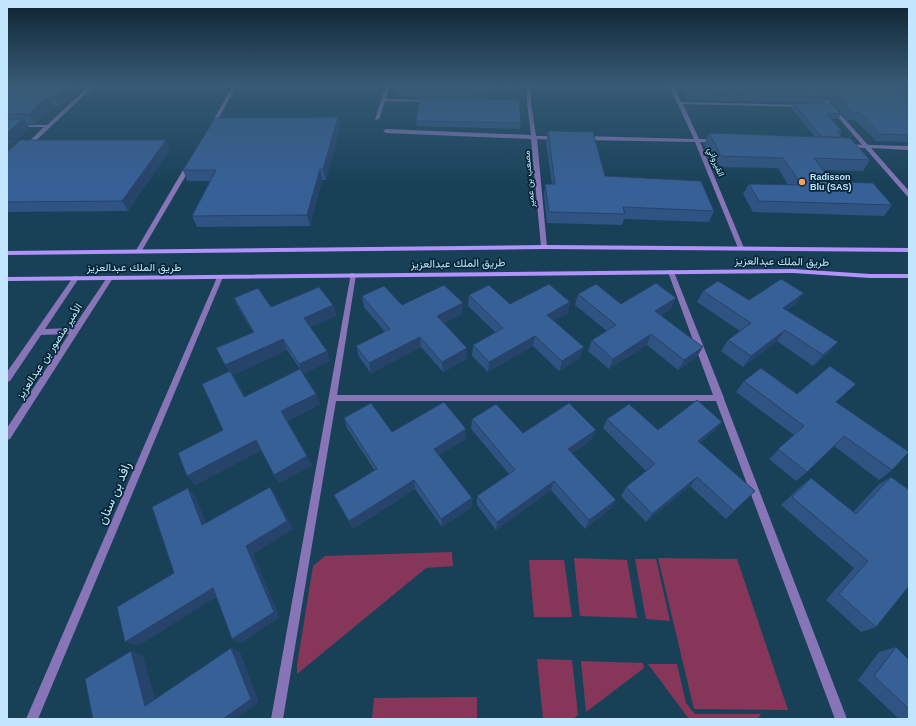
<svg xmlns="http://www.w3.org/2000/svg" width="916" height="726" viewBox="0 0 916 726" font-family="Helvetica,Vazirmatn,sans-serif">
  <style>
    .green { fill: #863759 }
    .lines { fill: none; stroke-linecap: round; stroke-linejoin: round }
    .minor { fill: #8875b7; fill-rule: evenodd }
    .tertiary { fill: #8875b7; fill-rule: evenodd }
    .secondary { fill: #b293fc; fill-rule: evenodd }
    .wall { fill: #2f5382; fill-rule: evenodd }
    .shaded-wall { fill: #26436a }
    .building { fill: #376097; stroke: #26436a }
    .poi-dot { fill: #fc9d54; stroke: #052738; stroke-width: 1.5 }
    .labels { text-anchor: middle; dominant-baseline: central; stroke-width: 3.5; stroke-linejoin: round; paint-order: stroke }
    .far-street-label { font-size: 9px; fill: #c1e6fd; stroke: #052738 }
    .far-poi-label { font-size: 9px; font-weight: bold; fill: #c1e6fd; stroke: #052738; text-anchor: start }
    .street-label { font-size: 11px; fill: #c1e6fd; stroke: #052738 }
    .near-street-label { font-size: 13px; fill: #c1e6fd; stroke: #052738 }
  </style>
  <rect width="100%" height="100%" fill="#184158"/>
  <g class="green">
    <polygon points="452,552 453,566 426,568 297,674 297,665 313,566 325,556"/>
    <polygon points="574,558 627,560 637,618 580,616"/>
    <polygon points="658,558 737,559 788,710 694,709"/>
    <polygon points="635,559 656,559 670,621 646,619"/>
    <polygon points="529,560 564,560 572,617 534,617"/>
    <polygon points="537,659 572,660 578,715 573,719 543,719"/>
    <polygon points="581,661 643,663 644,668 586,712"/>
    <polygon points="648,664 677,664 686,703 695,714 761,714 758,719 689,719"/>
    <polygon points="477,697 477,719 372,719 374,698"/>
  </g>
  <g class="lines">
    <g class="minor">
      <polygon points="90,85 95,85 27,149 22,148 44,127 7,127 7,125 47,125"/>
      <polygon points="233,85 237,85 213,128 209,129 209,128"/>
      <polygon points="386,85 390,85 386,99 430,100 432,101 430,102 385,101 379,119 375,120"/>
      <polygon points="527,85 531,85 531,103 536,136 556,136 559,138 556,140 537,139 547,247 544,249 541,247 531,139 386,133 383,131 386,129 531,135 527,103"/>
      <polygon points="669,85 673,85 681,102 802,105 804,106 802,107 683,104 699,139 716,139 719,141 716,143 700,142 744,248 743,249 741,250 738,248 695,142 584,140 581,138 584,136 694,139"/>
      <polygon points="810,85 814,85 868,145 909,146 909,150 871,148 909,191 909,197 907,196 865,148 846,147 845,146 848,144 862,145"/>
      <polygon points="189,163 192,165 141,252 140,253 136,253 135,252 186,165"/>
      <polygon points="669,270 671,270 674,272 724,398 724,399 847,719 835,719 716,401 336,401 283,719 271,719 351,273 353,273 356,275 337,395 713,395 668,272"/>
      <polygon points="218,275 222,275 223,277 38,719 26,719"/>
    </g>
    <polygon class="tertiary" points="74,276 76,276 79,278 45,329 73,328 108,276 110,276 113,278 10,439 7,440 7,428 69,334 41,335 10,381 7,382 7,372"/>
    <g class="secondary">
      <polygon points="544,245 909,248 909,252 544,249 7,255 7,251"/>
      <polygon points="793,269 870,274 909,274 909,278 870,278 793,273 7,281 7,277"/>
    </g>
  </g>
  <g class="wall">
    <polygon points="7,85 84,85 61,106 54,106 35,124 26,124 30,128 14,143 13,143 15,145 166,140 170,149 128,211 7,212"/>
    <polygon points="490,85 489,100 521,123 520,129 417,126 416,121 420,98 410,98 410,96 397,95 396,89"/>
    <polygon points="679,85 909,85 909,142 876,141 855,120 847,120 836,105 834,104 828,98 825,103 688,100"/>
    <polygon points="793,103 841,114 838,119 831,119 842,131 840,135 842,137 842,138 870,160 863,171 823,170 832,182 892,205 884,216 753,212 743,194 749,184 788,185 778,168 716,167 704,144 709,133 815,137 791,108"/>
    <polygon points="338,117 340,127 326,180 322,180 310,226 197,227 192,216 210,181 187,181 183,170"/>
    <polygon points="548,131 605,176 714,211 709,222 624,219 622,225 547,223 544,195 545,184 552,184 546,142"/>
    <polygon points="703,291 749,300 796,304 787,310 829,353 813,366 777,341 743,367 721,351 728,340 740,331 697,302"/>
    <polygon points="578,294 621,304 671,309 661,315 697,357 678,370 647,345 609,369 588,351 592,340 607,331 575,305"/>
    <polygon points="469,295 510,304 570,302 568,313 553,321 580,358 559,371 533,346 488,372 472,356 473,345 496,333 468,306"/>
    <polygon points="362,296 402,305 462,314 444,323 467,348 467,359 443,372 421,347 371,373 359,357 356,346 385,332 364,307"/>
    <path d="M234,298L271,307L333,305L336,316L310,327L330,361L303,374L320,404L287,421L312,465L279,483L274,475L261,450L195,485L187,476L223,430L229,371L253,332L239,309ZM287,350L300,369L245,397L233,375Z"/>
    <polygon points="744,381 797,394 845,394 836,402 892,470 879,480 834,446 807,472 796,481 769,459 794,435 736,392"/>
    <polygon points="344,418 392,432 466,429 466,439 439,455 472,507 442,527 415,489 353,529 338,503 334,495 375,471 347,428"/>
    <polygon points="472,419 523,433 592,439 572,454 616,500 611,508 585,529 551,490 496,530 477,505 477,496 509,474 471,429"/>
    <polygon points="607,419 658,430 715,431 700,443 755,491 726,519 690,486 646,522 621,496 626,487 646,471 603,428"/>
    <polygon points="891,477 909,490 909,587 908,587 876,627 861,632 826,600 854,568 781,505 800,487 811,478 853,512 878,485"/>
    <polygon points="896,647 909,660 909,719 899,719 858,680 879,652"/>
  </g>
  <g class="shaded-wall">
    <polygon points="68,85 84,85 61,106 55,97"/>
    <polygon points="48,97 54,106 35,124 29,114"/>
    <polygon points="338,117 340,127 326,180 323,169"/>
    <polygon points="23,119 30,128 14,143 13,143 18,150 7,160 7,133"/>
    <polygon points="166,140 170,149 128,211 122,201"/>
    <polygon points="320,169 322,180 310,226 307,215"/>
    <polygon points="804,293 796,304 775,318 783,308"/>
    <polygon points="676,298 671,309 651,321 655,311"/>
    <polygon points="570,302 568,313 545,326 547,315"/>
    <polygon points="463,303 462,314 437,327 437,316"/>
    <polygon points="333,305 336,316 307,329 304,318"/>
    <polygon points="785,330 777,341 743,367 751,356"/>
    <polygon points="651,334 647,345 609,369 613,359"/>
    <polygon points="535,336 533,346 488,372 489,362"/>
    <polygon points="420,337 421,347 371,373 369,363"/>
    <polygon points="283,339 287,350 231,376 225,365"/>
    <polygon points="838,342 829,353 813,366 823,355"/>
    <polygon points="584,347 580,358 559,371 562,361"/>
    <polygon points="703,347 697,357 678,370 684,360"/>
    <polygon points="467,348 467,359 443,372 442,362"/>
    <polygon points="327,351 330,361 303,375 299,364"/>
    <polygon points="316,394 320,404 286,421 281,411"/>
    <polygon points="722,422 715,431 691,451 698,441"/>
    <polygon points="466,429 466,439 435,458 434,449"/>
    <polygon points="596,430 592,439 565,459 568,449"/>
    <polygon points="256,440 262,449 195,485 187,476"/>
    <polygon points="307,456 312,465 279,483 274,475"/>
    <polygon points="697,477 690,486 646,522 652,514"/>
    <polygon points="414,480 415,489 353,529 349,521"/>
    <polygon points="554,481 551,490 496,530 497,522"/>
    <polygon points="270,487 276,495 293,529 253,554 280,617 240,644 232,639 246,546"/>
    <polygon points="188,488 196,497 210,533 202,525"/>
    <polygon points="472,498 472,507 442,527 441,519"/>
    <polygon points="616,500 611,508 585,529 589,520"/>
    <polygon points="213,588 221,594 138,646 125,642"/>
    <polygon points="231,648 240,652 259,702 236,719 223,719"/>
    <polygon points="131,651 143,655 158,709 145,706"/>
  </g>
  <g class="building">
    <polygon points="7,85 68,85 55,97 48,97 29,114 7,114"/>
    <polygon points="398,85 490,85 489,94 410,92 411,90 396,89"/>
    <polygon points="685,85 817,85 828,97 690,93"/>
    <polygon points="825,85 893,85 909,98 909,135 880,134 860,113 852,113 840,98 838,98"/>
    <polygon points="902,85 909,85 909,91"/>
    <polygon points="420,98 519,100 521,123 416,121"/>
    <polygon points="793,103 832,104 841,114 827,114 842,131 837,131 842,137 822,137"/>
    <polygon points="338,117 323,169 320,169 307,215 192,216 216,170 183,170 215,118"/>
    <polygon points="7,119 23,119 7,133"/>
    <polygon points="548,131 593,132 605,176 701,181 714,211 623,207 625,214 549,212 545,184 555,184"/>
    <polygon points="709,133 850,138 870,160 814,158 832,182 873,183 892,205 759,201 749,184 802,185 783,158 721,156"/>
    <polygon points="7,140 11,140 7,144"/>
    <polygon points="20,140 166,140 122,201 7,202 7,152"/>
    <polygon points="781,279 804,293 783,308 838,342 823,355 785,330 751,356 728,340 751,323 703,291 718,281 749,300"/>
    <polygon points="656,283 676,298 655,311 703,347 684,360 651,334 613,359 592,340 616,325 578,294 596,284 621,304"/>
    <polygon points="549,284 570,302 547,315 584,347 562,361 535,336 489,362 473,345 503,328 469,295 489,285 510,304"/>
    <polygon points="444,285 463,303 437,316 467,348 442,362 420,337 369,363 356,346 390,329 362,296 384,286 402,305"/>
    <polygon points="319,287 333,305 304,318 327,351 299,364 283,339 225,365 216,348 254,332 234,298 258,288 271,307"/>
    <polygon points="830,366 856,384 836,402 909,452 892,470 844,436 807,472 778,449 804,426 744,381 761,368 797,394"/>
    <polygon points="300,369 316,394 281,411 307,456 274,475 256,440 187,476 178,453 223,430 202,384 230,371 244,397"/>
    <polygon points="697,400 722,422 698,441 755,491 734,511 697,477 652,514 626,487 655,464 607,419 629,404 658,430"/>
    <polygon points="444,402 466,429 434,449 472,498 441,519 414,480 349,521 334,495 377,469 344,418 371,403 392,432"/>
    <polygon points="569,403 596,430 568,449 616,500 589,520 554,481 497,522 477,496 515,470 472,419 496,404 523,433"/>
    <polygon points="891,477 909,490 909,586 876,627 839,594 868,561 792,497 811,478 856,514"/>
    <polygon points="270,487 287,521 246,546 274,612 232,639 213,588 125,642 117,607 174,573 152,507 188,488 202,525"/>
    <polygon points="896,647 909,660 909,709 874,676"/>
    <polygon points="231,648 251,699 223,719 93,719 85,679 131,651 145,706"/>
  </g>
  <linearGradient id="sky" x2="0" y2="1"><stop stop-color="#0d2430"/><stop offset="0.45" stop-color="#375a75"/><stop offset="1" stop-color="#375a75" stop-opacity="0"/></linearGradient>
  <rect width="916" height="187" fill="url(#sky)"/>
  <circle class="poi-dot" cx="802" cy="182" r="4"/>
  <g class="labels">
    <g class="far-street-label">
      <text transform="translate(716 162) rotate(68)">القيرواني</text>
      <text transform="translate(529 179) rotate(-95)">مصعب بن عمير</text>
    </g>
    <g class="far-poi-label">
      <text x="810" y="177">Radisson<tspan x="810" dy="10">Blu (SAS)</tspan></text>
    </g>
    <g class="street-label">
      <text transform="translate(782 261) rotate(1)">طريق الملك عبدالعزيز</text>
      <text transform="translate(458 263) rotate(-1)">طريق الملك عبدالعزيز</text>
      <text x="134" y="267">طريق الملك عبدالعزيز</text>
      <text transform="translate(49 351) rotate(-57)">الأمير منصور بن عبدالعزيز</text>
    </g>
    <g class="near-street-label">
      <text transform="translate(114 493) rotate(-67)">رافد بن سنان</text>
    </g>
  </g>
  <rect width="916" height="726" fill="none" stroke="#c1e6fd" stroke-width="16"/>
</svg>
